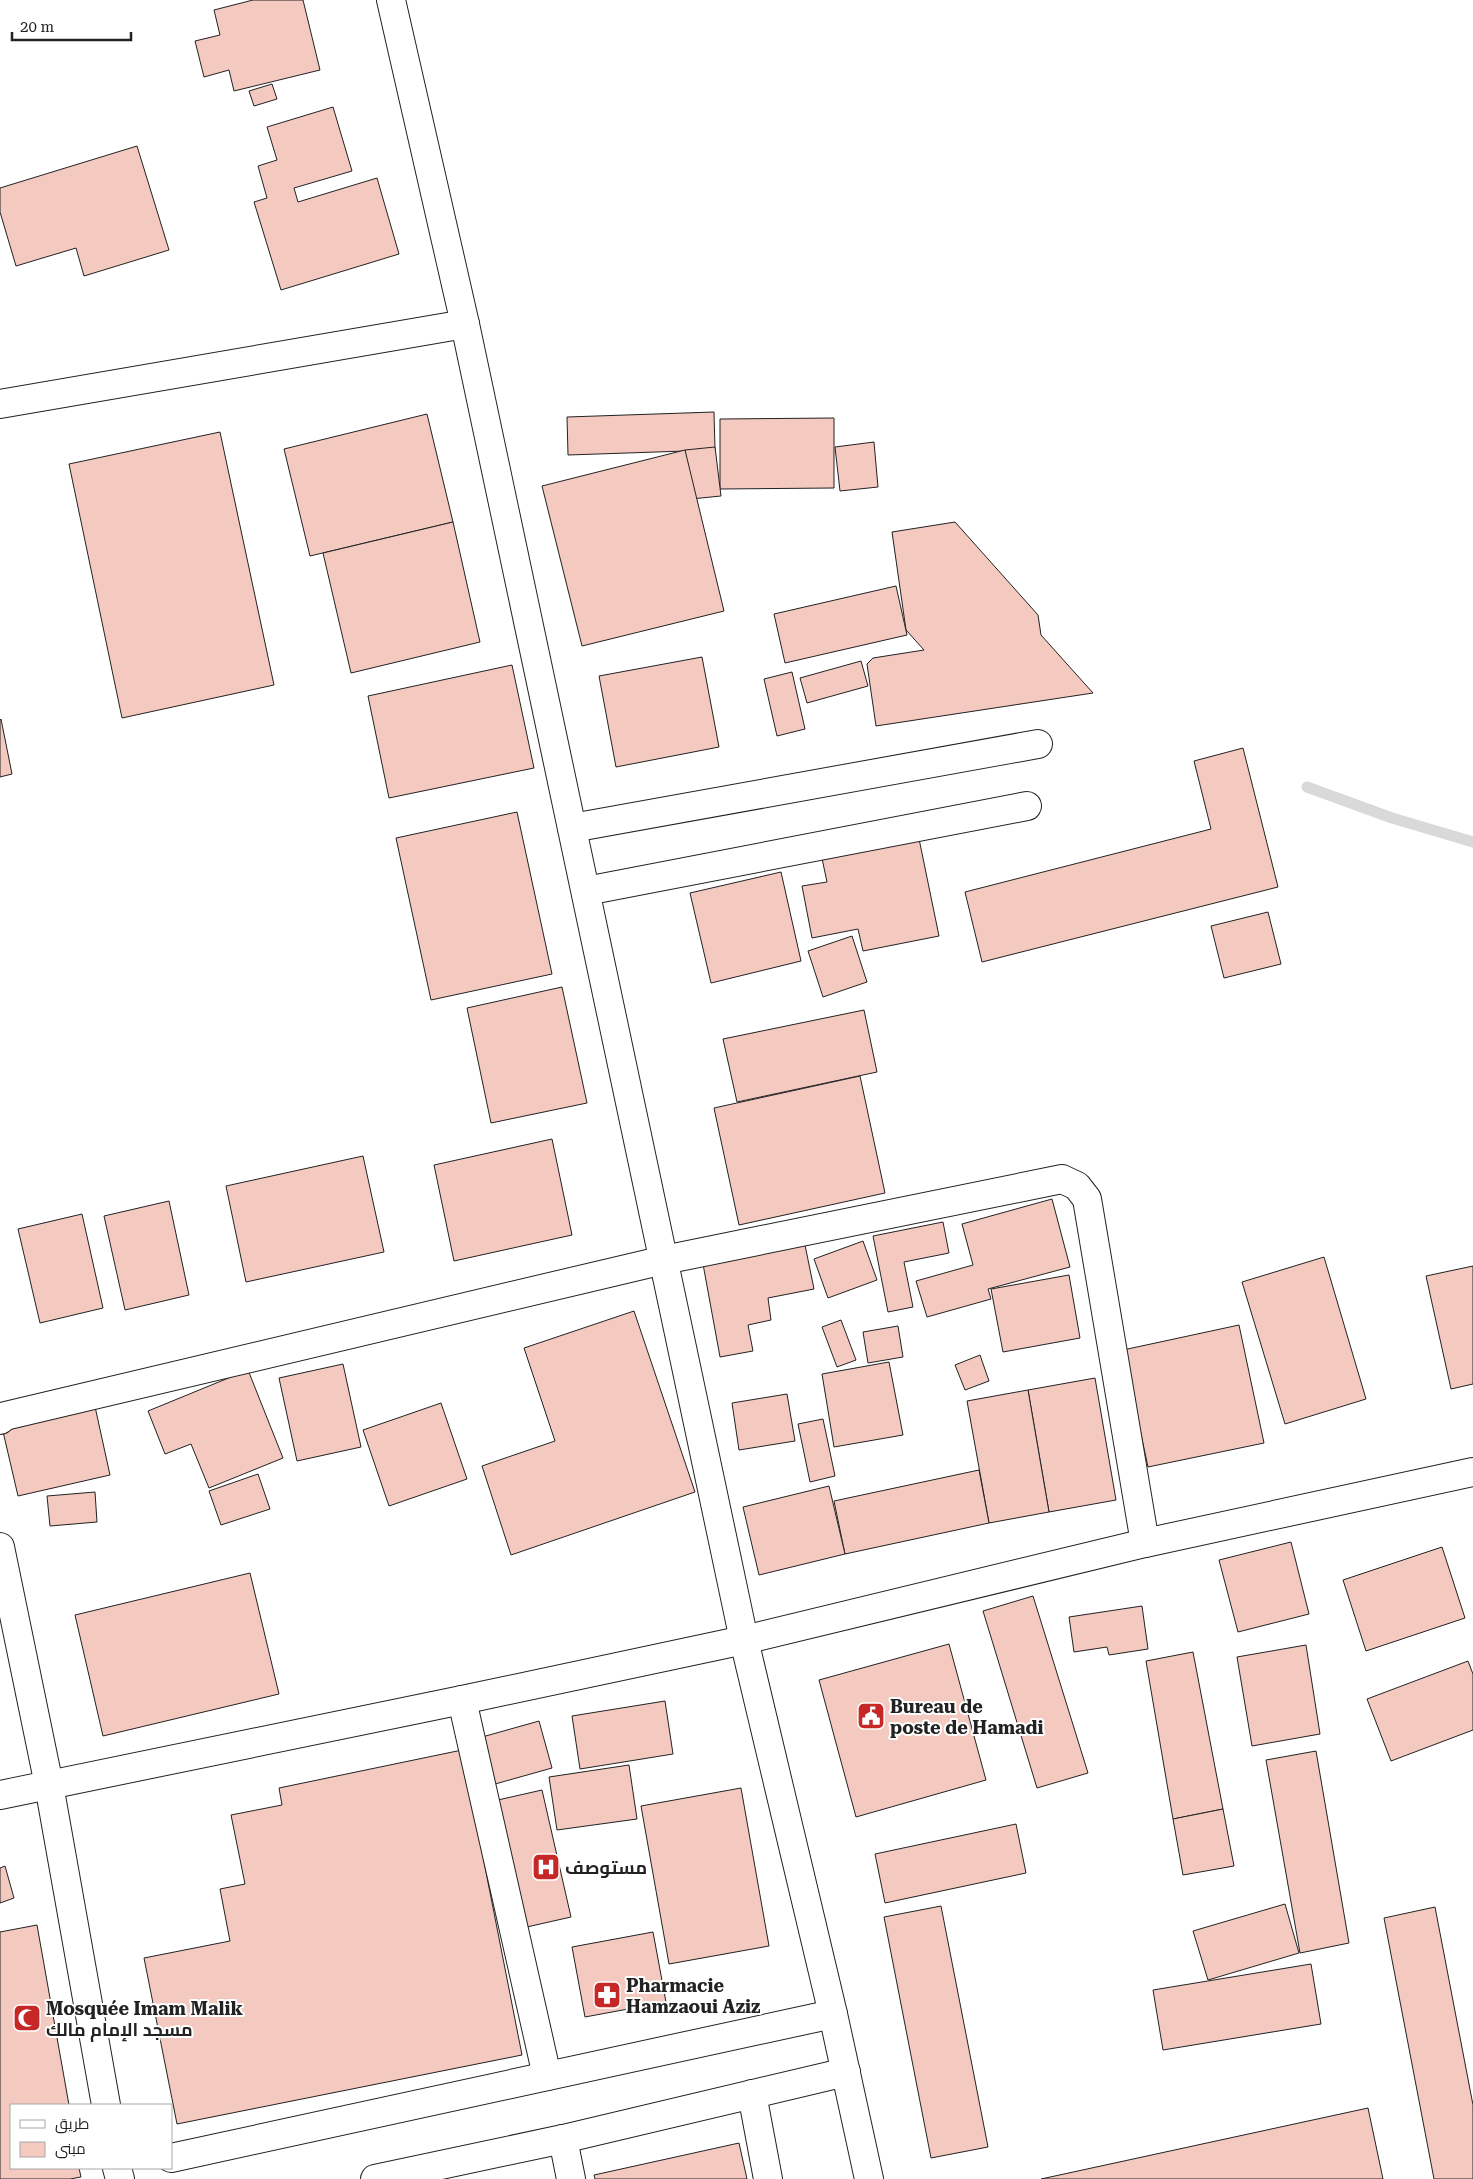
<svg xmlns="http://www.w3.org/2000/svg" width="1473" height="2179" viewBox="0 0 1473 2179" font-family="'Roboto Serif',Cairo,serif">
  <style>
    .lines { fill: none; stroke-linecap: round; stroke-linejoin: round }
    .stream { stroke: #d9d9d9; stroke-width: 11 }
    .building { fill: #f3c9c0; stroke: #222 }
    .minor-casing { stroke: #222; stroke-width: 30 }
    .major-casing { stroke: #222; stroke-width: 30 }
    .minor { stroke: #fff; stroke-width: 28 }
    .major { stroke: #fff; stroke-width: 28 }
    .labels { text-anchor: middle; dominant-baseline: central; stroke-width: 4; stroke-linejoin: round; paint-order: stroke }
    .poi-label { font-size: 18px; font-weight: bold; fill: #222; stroke: #fff; text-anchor: start }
  </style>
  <rect width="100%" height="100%" fill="#fff"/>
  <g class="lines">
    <polyline class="stream" points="1307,787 1392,818 1473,842"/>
  </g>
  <g class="building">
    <polygon points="253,0 303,0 320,70 234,91 229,70 204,77 195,41 220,35 214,10"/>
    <polygon points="272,84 277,99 254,106 249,91"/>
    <polygon points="333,107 352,171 294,188 298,202 377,178 399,254 281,290 254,202 267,198 258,166 277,160 267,127"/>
    <polygon points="137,146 169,250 84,276 76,248 16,266 0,212 0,188"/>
    <polygon points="714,412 715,450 568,455 567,417"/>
    <polygon points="427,414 453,522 310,556 284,449"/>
    <polygon points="834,418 834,488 720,489 720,419"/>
    <polygon points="220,432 274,685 122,718 69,464"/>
    <polygon points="874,442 878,487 840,491 835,447"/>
    <polygon points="715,447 721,496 691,499 685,450"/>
    <polygon points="685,450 724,611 582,646 542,486"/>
    <polygon points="453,522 480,642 351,673 323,553"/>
    <polygon points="955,522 1038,615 1041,635 1093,693 876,726 867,664 873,658 924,650 906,630 892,532"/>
    <polygon points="896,586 907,635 785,663 774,614"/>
    <polygon points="702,657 719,747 616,767 599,676"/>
    <polygon points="861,661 868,686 807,703 800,678"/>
    <polygon points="512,665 534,768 389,798 368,696"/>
    <polygon points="792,672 805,729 777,736 764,679"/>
    <polygon points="1,719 12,774 0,777 0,720"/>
    <polygon points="1243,748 1278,887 982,962 965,892 1211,829 1194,761"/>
    <polygon points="517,812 552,974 431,1000 396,838"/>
    <polygon points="917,829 939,936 863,951 858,929 812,938 802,886 827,882 820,849"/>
    <polygon points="781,872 801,961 711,983 690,893"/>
    <polygon points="1268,912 1281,964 1224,978 1211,926"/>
    <polygon points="852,936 867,982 823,997 808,951"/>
    <polygon points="562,987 587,1103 491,1123 467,1008"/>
    <polygon points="864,1010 877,1072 737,1102 723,1039"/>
    <polygon points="860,1076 885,1193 739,1225 714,1108"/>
    <polygon points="552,1139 572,1235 454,1261 434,1165"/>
    <polygon points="363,1156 384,1252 246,1282 226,1186"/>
    <polygon points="1052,1199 1070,1267 988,1289 991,1299 927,1317 916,1281 973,1265 962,1224"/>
    <polygon points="169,1201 189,1295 125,1310 104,1216"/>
    <polygon points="82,1214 103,1308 40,1323 18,1229"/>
    <polygon points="943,1222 949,1253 904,1262 913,1307 888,1312 873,1236"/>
    <polygon points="863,1241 877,1280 828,1298 814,1259"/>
    <polygon points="805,1245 814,1289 768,1298 771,1320 748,1325 753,1351 720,1357 703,1264"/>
    <polygon points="1324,1257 1366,1399 1285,1424 1242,1282"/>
    <polygon points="1473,1266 1473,1384 1451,1389 1426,1276"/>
    <polygon points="1069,1275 1080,1338 1003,1352 991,1289"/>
    <polygon points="634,1311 695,1492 511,1555 482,1466 555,1441 524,1348"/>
    <polygon points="841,1320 856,1360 837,1367 822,1327"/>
    <polygon points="1239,1325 1264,1443 1148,1467 1123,1350"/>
    <polygon points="898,1326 903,1357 868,1363 863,1332"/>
    <polygon points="980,1355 989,1381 965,1390 955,1365"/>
    <polygon points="889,1362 903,1435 834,1447 822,1374"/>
    <polygon points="343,1364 361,1447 297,1461 279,1378"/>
    <polygon points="248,1370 283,1458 209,1488 191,1444 165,1454 148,1411"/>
    <polygon points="1095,1378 1116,1500 1049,1512 1028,1390"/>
    <polygon points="1028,1390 1049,1512 989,1523 967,1401"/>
    <polygon points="787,1394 795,1441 739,1450 732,1403"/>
    <polygon points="94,1402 110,1475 18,1496 1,1423"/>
    <polygon points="441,1403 467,1479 389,1506 363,1430"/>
    <polygon points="823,1419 835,1476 810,1482 798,1424"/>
    <polygon points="979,1470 989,1523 845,1554 834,1501"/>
    <polygon points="258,1474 270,1509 221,1525 209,1491"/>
    <polygon points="829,1486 845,1554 759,1575 743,1507"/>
    <polygon points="95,1492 97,1522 50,1526 47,1496"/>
    <polygon points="1291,1542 1309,1614 1238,1632 1219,1560"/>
    <polygon points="1442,1547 1465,1618 1366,1651 1343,1580"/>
    <polygon points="250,1573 279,1694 103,1736 75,1615"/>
    <polygon points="1033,1596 1088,1773 1037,1788 983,1611"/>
    <polygon points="1142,1606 1148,1649 1109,1655 1107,1647 1074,1652 1069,1617"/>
    <polygon points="949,1644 986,1780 856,1817 819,1680"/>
    <polygon points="1306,1645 1320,1734 1252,1746 1237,1657"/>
    <polygon points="1193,1652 1223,1809 1173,1819 1146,1661"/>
    <polygon points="1468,1661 1473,1674 1473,1730 1391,1761 1367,1699"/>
    <polygon points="665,1701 673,1754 580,1769 572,1716"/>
    <polygon points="539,1721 552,1768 488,1786 475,1739"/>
    <polygon points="462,1750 522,2055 177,2124 144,1958 230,1941 220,1889 245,1884 231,1815 282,1805 279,1788"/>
    <polygon points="1316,1751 1349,1943 1300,1953 1266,1760"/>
    <polygon points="629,1765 637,1819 557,1830 549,1777"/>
    <polygon points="741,1788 769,1946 669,1964 641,1806"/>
    <polygon points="542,1790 571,1917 518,1929 489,1802"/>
    <polygon points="1223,1809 1234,1866 1183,1875 1173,1819"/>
    <polygon points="1016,1824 1026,1873 885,1903 875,1854"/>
    <polygon points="5,1866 14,1898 0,1903 0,1868"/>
    <polygon points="1285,1904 1299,1953 1208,1980 1193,1931"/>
    <polygon points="941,1906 988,2147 931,2158 884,1917"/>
    <polygon points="1435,1907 1473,2105 1473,2179 1434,2179 1384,1918"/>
    <polygon points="37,1925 69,2105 11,2105 11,2168 79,2168 81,2177 70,2179 0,2179 0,1932"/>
    <polygon points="653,1932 666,2002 585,2017 572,1947"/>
    <polygon points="1311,1964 1321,2024 1163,2050 1153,1990"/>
    <polygon points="1368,2108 1383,2179 1041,2179"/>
    <polygon points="739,2143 747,2179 595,2179 594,2175"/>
  </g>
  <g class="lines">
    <defs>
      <g id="minor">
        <polyline points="0,404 465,324"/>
        <polyline points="572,828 1038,744"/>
        <polyline points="586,891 1027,806"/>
        <polyline points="0,1420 5,1416 664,1260 1062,1179 1077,1186 1087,1199 1145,1543"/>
        <polyline points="0,1547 49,1785 106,2105"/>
        <polyline points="744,1640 1145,1543 1473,1472"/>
        <polyline points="462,1700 547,2076"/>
        <polyline points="752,2094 768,2179"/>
        <polyline points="563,2139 571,2179"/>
        <polyline points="171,2158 833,2014"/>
        <polyline points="117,2168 120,2179"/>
        <polyline points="375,2179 563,2139 846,2072"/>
      </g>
      <g id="major">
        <polyline points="391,0 465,324 744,1640 833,2014 869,2179"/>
        <polyline points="0,1795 462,1700 744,1640"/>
      </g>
    </defs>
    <use href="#minor" class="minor-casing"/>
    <use href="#major" class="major-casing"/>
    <use href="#minor" class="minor"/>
    <use href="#major" class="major"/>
  </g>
  <defs>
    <symbol id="civic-square" viewBox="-11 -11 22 22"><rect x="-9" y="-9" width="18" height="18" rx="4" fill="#c62828" stroke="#fff"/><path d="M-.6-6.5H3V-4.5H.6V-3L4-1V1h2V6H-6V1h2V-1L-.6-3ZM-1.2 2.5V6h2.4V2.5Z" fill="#fff"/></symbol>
    <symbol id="hospital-square" viewBox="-11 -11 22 22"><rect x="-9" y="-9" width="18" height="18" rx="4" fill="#c62828" stroke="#fff"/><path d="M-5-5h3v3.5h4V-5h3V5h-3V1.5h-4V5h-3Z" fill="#fff"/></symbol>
    <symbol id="pharmacy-square" viewBox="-11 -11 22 22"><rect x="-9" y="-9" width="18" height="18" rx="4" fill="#c62828" stroke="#fff"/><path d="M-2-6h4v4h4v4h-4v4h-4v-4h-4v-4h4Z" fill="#fff"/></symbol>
    <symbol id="mosque-square" viewBox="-11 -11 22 22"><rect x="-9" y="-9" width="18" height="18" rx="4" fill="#c62828" stroke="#fff"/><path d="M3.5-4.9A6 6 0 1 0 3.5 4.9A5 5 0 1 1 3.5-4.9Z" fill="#fff"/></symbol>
  </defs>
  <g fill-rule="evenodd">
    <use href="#civic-square" x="855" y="1700" width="32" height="32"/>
    <use href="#hospital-square" x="530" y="1851" width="32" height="32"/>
    <use href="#pharmacy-square" x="591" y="1979" width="32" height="32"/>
    <use href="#mosque-square" x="11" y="2002" width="32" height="32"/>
  </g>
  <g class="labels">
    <g class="poi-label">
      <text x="890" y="1706">Bureau de<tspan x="890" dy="21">poste de Hamadi</tspan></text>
      <text x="565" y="1867">مستوصف</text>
      <text x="626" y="1985">Pharmacie<tspan x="626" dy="21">Hamzaoui Aziz</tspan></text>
      <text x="46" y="2008">Mosquée Imam Malik<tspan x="46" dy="21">مسجد الإمام مالك</tspan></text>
    </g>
  </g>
  <rect x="10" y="2104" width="162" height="65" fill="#ffffff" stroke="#a7a7a7"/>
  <rect x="20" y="2120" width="25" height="8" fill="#ffffff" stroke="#a7a7a7"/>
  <text x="55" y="2129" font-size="15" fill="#222222">طريق</text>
  <rect x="20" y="2142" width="25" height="15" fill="#f3c9c0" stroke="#a7a7a7"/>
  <text x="55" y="2154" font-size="15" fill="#222222">مبنى</text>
  <path d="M12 32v8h119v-8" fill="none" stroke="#222222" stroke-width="2.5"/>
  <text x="20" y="32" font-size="15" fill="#222222" stroke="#ffffff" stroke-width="4" paint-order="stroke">20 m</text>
</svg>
